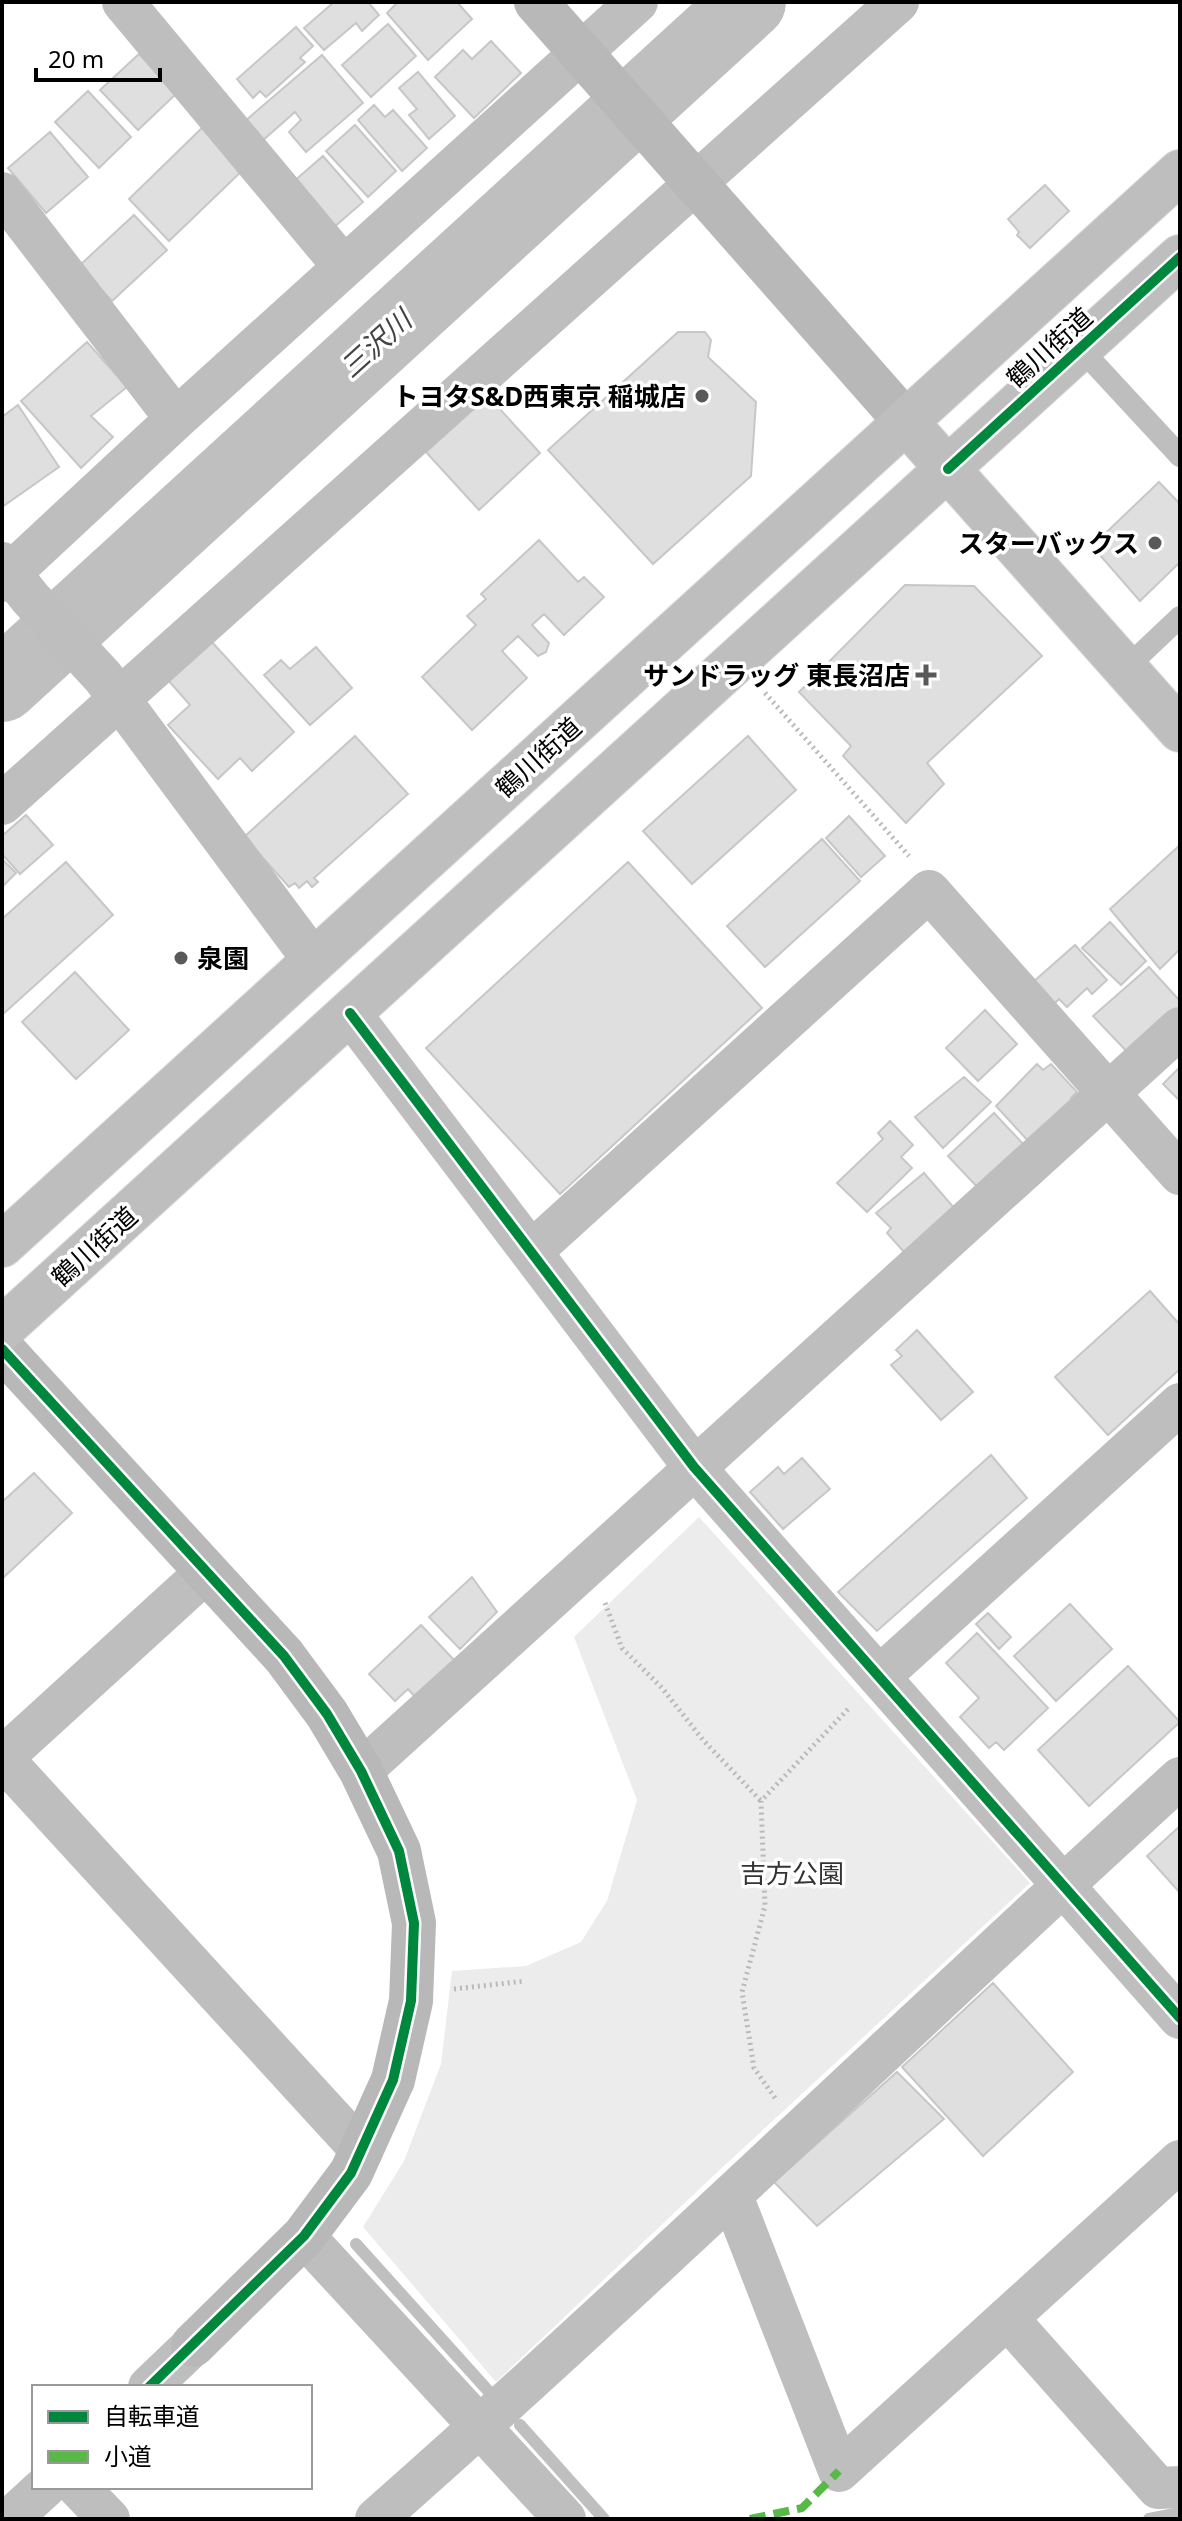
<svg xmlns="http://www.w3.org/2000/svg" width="1182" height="2521" viewBox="0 0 1182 2521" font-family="'Noto Sans','Noto Sans JP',sans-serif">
<rect width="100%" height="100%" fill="#fff"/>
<path fill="#ececec" d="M699,1517L1030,1883L711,2178L496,2382L363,2227L404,2161L441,2064L452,1971L526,1966L581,1942L607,1901L637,1800L574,1637Z"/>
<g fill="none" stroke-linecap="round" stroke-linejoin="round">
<path stroke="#bfbfbf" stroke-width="12" d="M356,2244L491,2394
M520,2425L604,2519
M1149,2519L1180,2513"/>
<path stroke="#bfbfbf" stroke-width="74" d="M2,685L749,2"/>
</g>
<path fill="#dfdfdf" stroke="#c7c7c7" stroke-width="2" d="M334,2H368L379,15L362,31L356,23L324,50L304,28Z
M398,2H457L472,19L428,60L387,13Z
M388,24L416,56L371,97L342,65Z
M296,27L313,46L300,58L305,62L266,97L260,91L253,98L237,79Z
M491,41L521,73L474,118L435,77L463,50L472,59Z
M139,54L176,94L138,130L100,90Z
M322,55L363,103L306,152L289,132L301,120L295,112L262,141L245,121Z
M418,72L455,116L429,139L409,115L417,109L399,88Z
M88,91L131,137L99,168L55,122Z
M374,105L385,117L393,110L427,148L402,171L358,120Z
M205,125L246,167L169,241L129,199Z
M355,125L396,171L368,197L326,151Z
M50,132L88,177L46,213L8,168Z
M323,156L363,202L333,228L293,182Z
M1045,185L1069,211L1030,248L1017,235L1019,232L1008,219Z
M134,215L167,250L112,301L79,266Z
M678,332H705L711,340L708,357L756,402L751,476L653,564L548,450Z
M87,342L127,387L91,416L113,437L81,468L21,401Z
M488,396L540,453L479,510L426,452Z
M18,405L59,467L2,507V417Z
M1159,482L1180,504V562L1140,601L1092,546Z
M539,540L578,582L584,577L604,597L564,635L544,614L532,625L549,643L546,652L538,656L518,636L502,651L527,678L472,730L422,677L476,625L467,616L486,599L481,594Z
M905,585L974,586L1042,656L927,763L944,784L906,823L843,756L851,746L799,692Z
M211,641L294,732L252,771L240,758L218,779L168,725L190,705L168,680Z
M316,647L352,688L310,725L264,675L281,660L290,669Z
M355,736L408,794L314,878L318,882L312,887L307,881L299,888L295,883L289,887L244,837Z
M748,736L796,790L692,884L643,831Z
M26,815L53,845L20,874L2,854V836Z
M849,816L885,856L861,877L826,838Z
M822,839L860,881L765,967L727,926Z
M1180,845V949L1160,969L1110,909Z
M2,859L16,873L2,887Z
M66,862L113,915L2,1015V919Z
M628,862L762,1008L560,1194L426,1048Z
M1110,922L1146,961L1121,985L1082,948Z
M1075,945L1107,980L1092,994L1087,988L1067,1007L1059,999L1054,1004L1033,982Z
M1149,967L1180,1001V1010L1132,1057L1093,1016Z
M75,972L129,1030L76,1079L22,1022Z
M985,1010L1017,1044L978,1081L946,1048Z
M1037,1064L1043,1070L1051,1064L1077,1092L1071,1098L1075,1101L1030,1143L996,1106Z
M1180,1067V1101L1163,1084Z
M964,1077L991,1102L943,1148L915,1117Z
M994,1113L1027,1148L981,1191L948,1156Z
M890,1121L913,1145L901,1157L912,1168L867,1212L837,1183L883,1139L878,1133Z
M924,1173L954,1208L904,1252L887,1233L891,1228L876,1213Z
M1150,1291L1180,1325V1369L1108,1435L1055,1377Z
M917,1330L973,1392L941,1420L891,1365L902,1356L896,1350Z
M991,1455L1027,1498L877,1631L838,1592Z
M802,1458L830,1489L783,1529L750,1492L778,1467L784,1474Z
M34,1473L72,1513L2,1579V1502Z
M472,1577L497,1612L460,1649L429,1617Z
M1070,1604L1112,1649L1056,1701L1014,1656Z
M988,1613L1011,1637L999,1649L976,1624Z
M421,1625L455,1661L416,1698L408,1689L395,1701L369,1674Z
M977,1633L1048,1708L1004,1750L996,1742L989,1748L960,1717L979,1698L946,1663Z
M1128,1666L1180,1722L1089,1806L1038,1750Z
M1180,1826V1893L1147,1856Z
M993,1983L1073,2072L983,2156L902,2067Z
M897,2072L944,2119L817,2226L774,2182Z"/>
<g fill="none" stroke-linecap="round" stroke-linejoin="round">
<g stroke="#dbdbdb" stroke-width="46">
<path id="primary" d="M906,422L1180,730
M2,1245L1180,172
M2,1329L1180,257"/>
</g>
<path stroke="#b9b9b9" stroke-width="5" stroke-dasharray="2 4" stroke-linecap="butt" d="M765,693L909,856
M605,1603L622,1648L662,1688L703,1740L761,1801
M454,1989L525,1981
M775,2098L754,2068L742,1992L765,1906L761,1801L850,1707"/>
<path stroke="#bebebe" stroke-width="22" d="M1080,348L1180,456
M1125,669L1180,617"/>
<path stroke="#bebebe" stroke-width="42" d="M123,2L344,267
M2,193L176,419
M2,563L31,599L103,677L314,961
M2,581L176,419L637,2
M2,804L898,2
M350,1013L694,1467L1180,2018
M532,1251L929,891L1180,1174
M205,1573L2,1758L362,2151
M879,1677L1180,1404
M361,1771L1180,1028
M732,2196L839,2471L1180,2161
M304,2236L565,2519
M1007,2318L1158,2488L1180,2487
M149,2387L193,2345
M78,2487L109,2519
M10,2519L45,2487
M376,2519C649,2278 910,2024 1180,1778"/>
<path stroke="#b8b8b8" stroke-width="44" d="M536,2L906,422
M2,1349L284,1656L327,1714L361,1771L399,1851L414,1923L411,2001L393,2080L351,2173L304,2236L193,2345"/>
<use href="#primary" stroke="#bebebe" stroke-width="44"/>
<path stroke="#58b947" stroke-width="8" stroke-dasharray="16 8" stroke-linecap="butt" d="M750,2519L802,2508L839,2471"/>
<g stroke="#fff" stroke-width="15">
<path id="cycleway" d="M948,469L1180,257
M350,1013L694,1467L1180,2018
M2,1349L284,1656L327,1714L361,1771L399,1851L414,1923L411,2001L393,2080L351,2173L304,2236L149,2387"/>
</g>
<use href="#cycleway" stroke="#00873e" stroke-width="10"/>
</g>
<g fill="#595959" stroke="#fff" stroke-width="3">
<circle cx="702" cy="396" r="8"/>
<circle cx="1155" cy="543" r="8"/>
<path d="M922 663h8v8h8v8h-8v8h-8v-8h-8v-8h8z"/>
<circle cx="181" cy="958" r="8"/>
</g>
<g text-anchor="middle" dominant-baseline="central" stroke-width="7" stroke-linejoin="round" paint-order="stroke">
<g font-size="26" fill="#000" stroke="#fff">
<text transform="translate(1049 347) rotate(-42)">鶴川街道</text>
<text transform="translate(538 757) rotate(-42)">鶴川街道</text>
<text transform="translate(94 1246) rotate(-42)">鶴川街道</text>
</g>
<g font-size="26" font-weight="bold" fill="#000" stroke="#fff" text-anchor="end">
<text x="686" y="396">トヨタS&amp;D西東京 稲城店</text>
<text x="1139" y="543">スターバックス</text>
<text x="910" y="675">サンドラッグ 東長沼店</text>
<text x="197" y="958" text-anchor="start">泉園</text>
</g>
<g font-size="26" fill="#333" stroke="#fff">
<text x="792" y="1873">吉方公園</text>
</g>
<g font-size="28" font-style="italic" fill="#444" stroke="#fff">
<text transform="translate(375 343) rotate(-42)">三沢川</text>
</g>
</g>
<rect width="1182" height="2521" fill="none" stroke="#000000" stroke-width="8"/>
<rect x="32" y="2385" width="280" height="104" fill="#ffffff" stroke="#999999" stroke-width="2"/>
<rect x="48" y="2411" width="40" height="12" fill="#00873e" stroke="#999999" stroke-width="2"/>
<text x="104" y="2425" font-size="24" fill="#000000">自転車道</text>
<rect x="48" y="2451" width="40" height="12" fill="#58b947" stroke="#999999" stroke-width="2"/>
<text x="104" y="2465" font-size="24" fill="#000000">小道</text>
<path d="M36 68v12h124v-12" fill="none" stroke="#000000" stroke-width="4"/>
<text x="48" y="68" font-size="24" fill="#000000" stroke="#ffffff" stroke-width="6" paint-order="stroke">20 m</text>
</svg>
